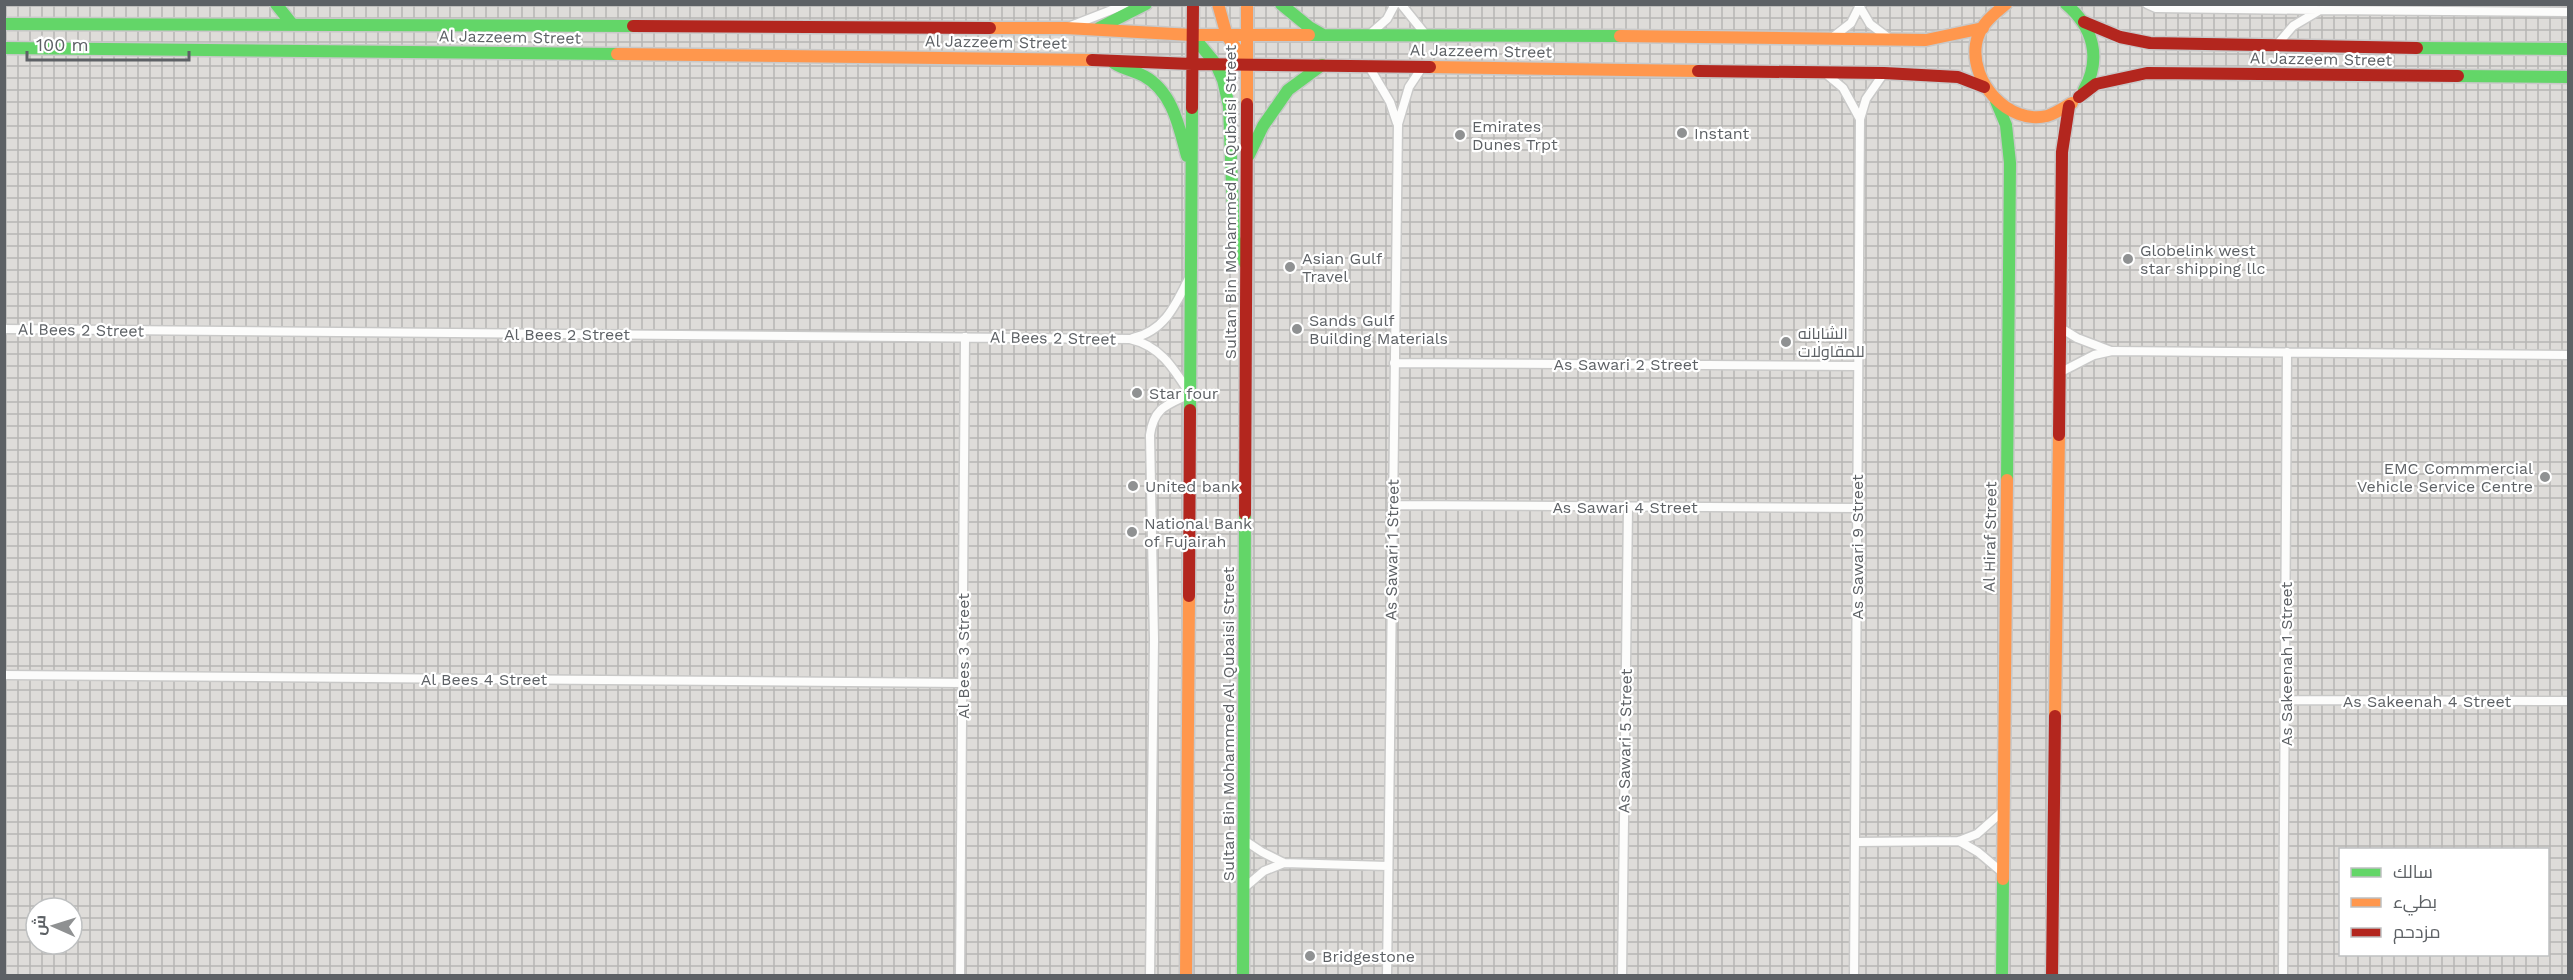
<svg xmlns="http://www.w3.org/2000/svg" width="2573" height="980" viewBox="0 0 2573 980" font-family="'Work Sans',Cairo,sans-serif">
<defs>
<pattern id="industrial-grid" width="8" height="8" patternUnits="userSpaceOnUse" patternTransform="scale(1.5)"><rect width="8" height="8" fill="#dedcd9"/><path d="M0 4h8M4 0v8" fill="none" stroke="#b7b6b4"/></pattern>
</defs>
<rect width="100%" height="100%" fill="#edebe7"/>
<path fill="url(#industrial-grid)" fill-rule="evenodd" d="M5,5H2568V975L5,976ZM2340,850H2548V954H2340ZM36,908H72V944H36Z"/>
<g fill="none" stroke-linecap="round" stroke-linejoin="round">
<g stroke="#c9c9c8" stroke-width="11">
<path id="street" d="M1401,4L1426,35
M2147,4L2156,8L2317,10
M1860,7L1870,24L1890,39
M1068,27L1127,4
M1370,34L1387,19L1395,4
M1833,37L1851,23L1860,5
M2275,47L2293,26L2320,10L2568,12
M1368,65L1390,102L1397,123
M1825,73L1843,88L1860,119
M2059,327L2077,338L2111,351
M4,329L1130,339C1161,346 1174,369 1190,394C1167,405 1154,407 1150,435L1154,639L1150,976
M1133,338C1165,331 1176,304 1189,278
M1394,363L1858,366
M2059,373L2094,355L2112,351L2568,355
M1392,505L1857,508
M4,675L963,683
M2286,700L2568,701
M1244,840L1262,852L1284,863L1388,866
M1959,841L1978,852L2003,873
M1855,842L1959,841L1977,834L2003,811
M1244,888L1264,871L1284,863
M960,976L965,337
M1387,976L1398,124L1409,87L1423,66
M1622,976L1628,507
M1854,976L1860,119L1866,99L1884,73
M2283,976L2287,352"/>
</g>
<g stroke="#c8c8c8" stroke-width="15">
<path id="fast" d="M276,4L292,24
M1281,4L1309,27L1323,35
M2066,4C2093,27 2102,58 2084,90
M4,24L633,26
M1099,28L1146,4
M1192,35L1216,64L1223,80L1229,106L1234,238L1245,263
M1309,35L1620,36
M4,48L617,54
M2417,48L2568,49
M1114,63C1124,69 1134,71 1144,76C1173,92 1179,127 1187,156
M2458,76L2568,77
M1996,101L2006,125L2010,163L2007,480
M1249,155L1263,126L1288,90L1322,65
M1190,410L1192,108
M1243,976L1245,514
M2002,976L2003,879"/>
</g>
<g stroke="#c8c8c8" stroke-width="15">
<path id="slow" d="M1218,4L1227,36L1247,63
M2006,4C1993,15 1979,25 1976,44C1970,82 2008,125 2047,116C2055,114 2065,107 2072,103
M990,28H1066L1192,35H1309
M1620,36L1926,40L1983,28
M617,54L1092,60
M1430,67L1698,71
M1247,104V4
M2055,716L2059,435
M2003,879L2007,480
M1186,976L1189,596"/>
</g>
<g stroke="#c8c8c8" stroke-width="15">
<path id="jam" d="M2084,22L2120,37L2150,43L2417,48
M633,26L990,28
M1092,60L1192,64L1430,67
M1698,71L1884,73L1958,77L1984,87
M2079,97L2096,84L2147,73L2458,76
M1192,108L1193,4
M2059,435L2062,152L2069,106
M1245,514L1247,104
M1189,596L1190,410
M2052,976L2055,716"/>
</g>
<use href="#street" stroke="#fcfcfb" stroke-width="8"/>
<use href="#fast" stroke="#63d668" stroke-width="12"/>
<use href="#slow" stroke="#ff974d" stroke-width="12"/>
<use href="#jam" stroke="#b3261e" stroke-width="12"/>
</g>
<g fill="#8f9192" stroke="#fff" stroke-width="2">
<circle cx="1682" cy="133" r="6"/>
<circle cx="1460" cy="135" r="6"/>
<circle cx="2128" cy="259" r="6"/>
<circle cx="1290" cy="267" r="6"/>
<circle cx="1297" cy="329" r="6"/>
<circle cx="1786" cy="342" r="6"/>
<circle cx="1137" cy="393" r="6"/>
<circle cx="2545" cy="477" r="6"/>
<circle cx="1133" cy="486" r="6"/>
<circle cx="1132" cy="532" r="6"/>
<circle cx="1310" cy="956" r="6"/>
</g>
<g text-anchor="middle" dominant-baseline="central" stroke-width="4.5" stroke-linejoin="round" paint-order="stroke">
<g font-size="16" fill="#5d6165" stroke="#fff">
<text transform="translate(510 37) rotate(1)">Al Jazzeem Street</text>
<text transform="translate(996 42) rotate(1)">Al Jazzeem Street</text>
<text transform="translate(1481 51) rotate(1)">Al Jazzeem Street</text>
<text transform="translate(2321 59) rotate(1)">Al Jazzeem Street</text>
<text transform="translate(1230 202) rotate(-90)">Sultan Bin Mohammed Al Qubaisi Street</text>
<text transform="translate(81 330) rotate(1)">Al Bees 2 Street</text>
<text x="567" y="334">Al Bees 2 Street</text>
<text transform="translate(1053 338) rotate(1)">Al Bees 2 Street</text>
<text x="1626" y="364">As Sawari 2 Street</text>
<text x="1625" y="507">As Sawari 4 Street</text>
<text transform="translate(1990 537) rotate(-89)">Al Hiraf Street</text>
<text transform="translate(1857 547) rotate(-90)">As Sawari 9 Street</text>
<text transform="translate(1392 550) rotate(-89)">As Sawari 1 Street</text>
<text transform="translate(963 656) rotate(-90)">Al Bees 3 Street</text>
<text transform="translate(2286 664) rotate(-90)">As Sakeenah 1 Street</text>
<text x="484" y="679">Al Bees 4 Street</text>
<text x="2427" y="701">As Sakeenah 4 Street</text>
<text transform="translate(1228 724) rotate(-90)">Sultan Bin Mohammed Al Qubaisi Street</text>
<text transform="translate(1625 741) rotate(-89)">As Sawari 5 Street</text>
</g>
<g font-size="16" fill="#5d6165" stroke="#fff" text-anchor="start">
<text x="1472" y="126">Emirates<tspan x="1472" dy="18">Dunes Trpt</tspan></text>
<text x="1694" y="133">Instant</text>
<text x="2140" y="250">Globelink west<tspan x="2140" dy="18">star shipping llc</tspan></text>
<text x="1302" y="258">Asian Gulf<tspan x="1302" dy="18">Travel</tspan></text>
<text x="1309" y="320">Sands Gulf<tspan x="1309" dy="18">Building Materials</tspan></text>
<text x="1798" y="333">الشابانه<tspan x="1798" dy="18">للمقاولات</tspan></text>
<text x="1149" y="393">Star four</text>
<text x="2533" y="468" text-anchor="end">EMC Commmercial<tspan x="2533" dy="18">Vehicle Service Centre</tspan></text>
<text x="1145" y="486">United bank</text>
<text x="1144" y="523">National Bank<tspan x="1144" dy="18">of Fujairah</tspan></text>
<text x="1322" y="956">Bridgestone</text>
</g>
</g>
<rect width="2573" height="980" fill="none" stroke="#5d6165" stroke-width="12"/>
<rect x="2339" y="848" width="210" height="108" fill="#ffffff" stroke="#bec0c1" stroke-width="1.5"/>
<rect x="2351" y="868" width="30" height="9" fill="#63d668" stroke="#bec0c1" stroke-width="1.5"/>
<text x="2393" y="878" font-size="18" fill="#5d6165">سالك</text>
<rect x="2351" y="898" width="30" height="9" fill="#ff974d" stroke="#bec0c1" stroke-width="1.5"/>
<text x="2393" y="908" font-size="18" fill="#5d6165">بطيء</text>
<rect x="2351" y="928" width="30" height="9" fill="#b3261e" stroke="#bec0c1" stroke-width="1.5"/>
<text x="2393" y="938" font-size="18" fill="#5d6165">مزدحم</text>
<g transform="translate(54 926) rotate(273)"><circle r="28" fill="#ffffff" stroke="#bec0c1" stroke-width="1.5"/>
<path d="M0-4.5L10 22L0 15L-10 22Z" fill="#8f9192"/>
<text y="-9" font-size="16" font-weight="bold" text-anchor="middle" fill="#5d6165">ش</text>
</g>
<path d="M27 51v9h162v-9" fill="none" stroke="#5d6165" stroke-width="3"/>
<text x="36" y="51" font-size="18" fill="#5d6165" stroke="#ffffff" stroke-width="4.5" paint-order="stroke">100 m</text>
</svg>
